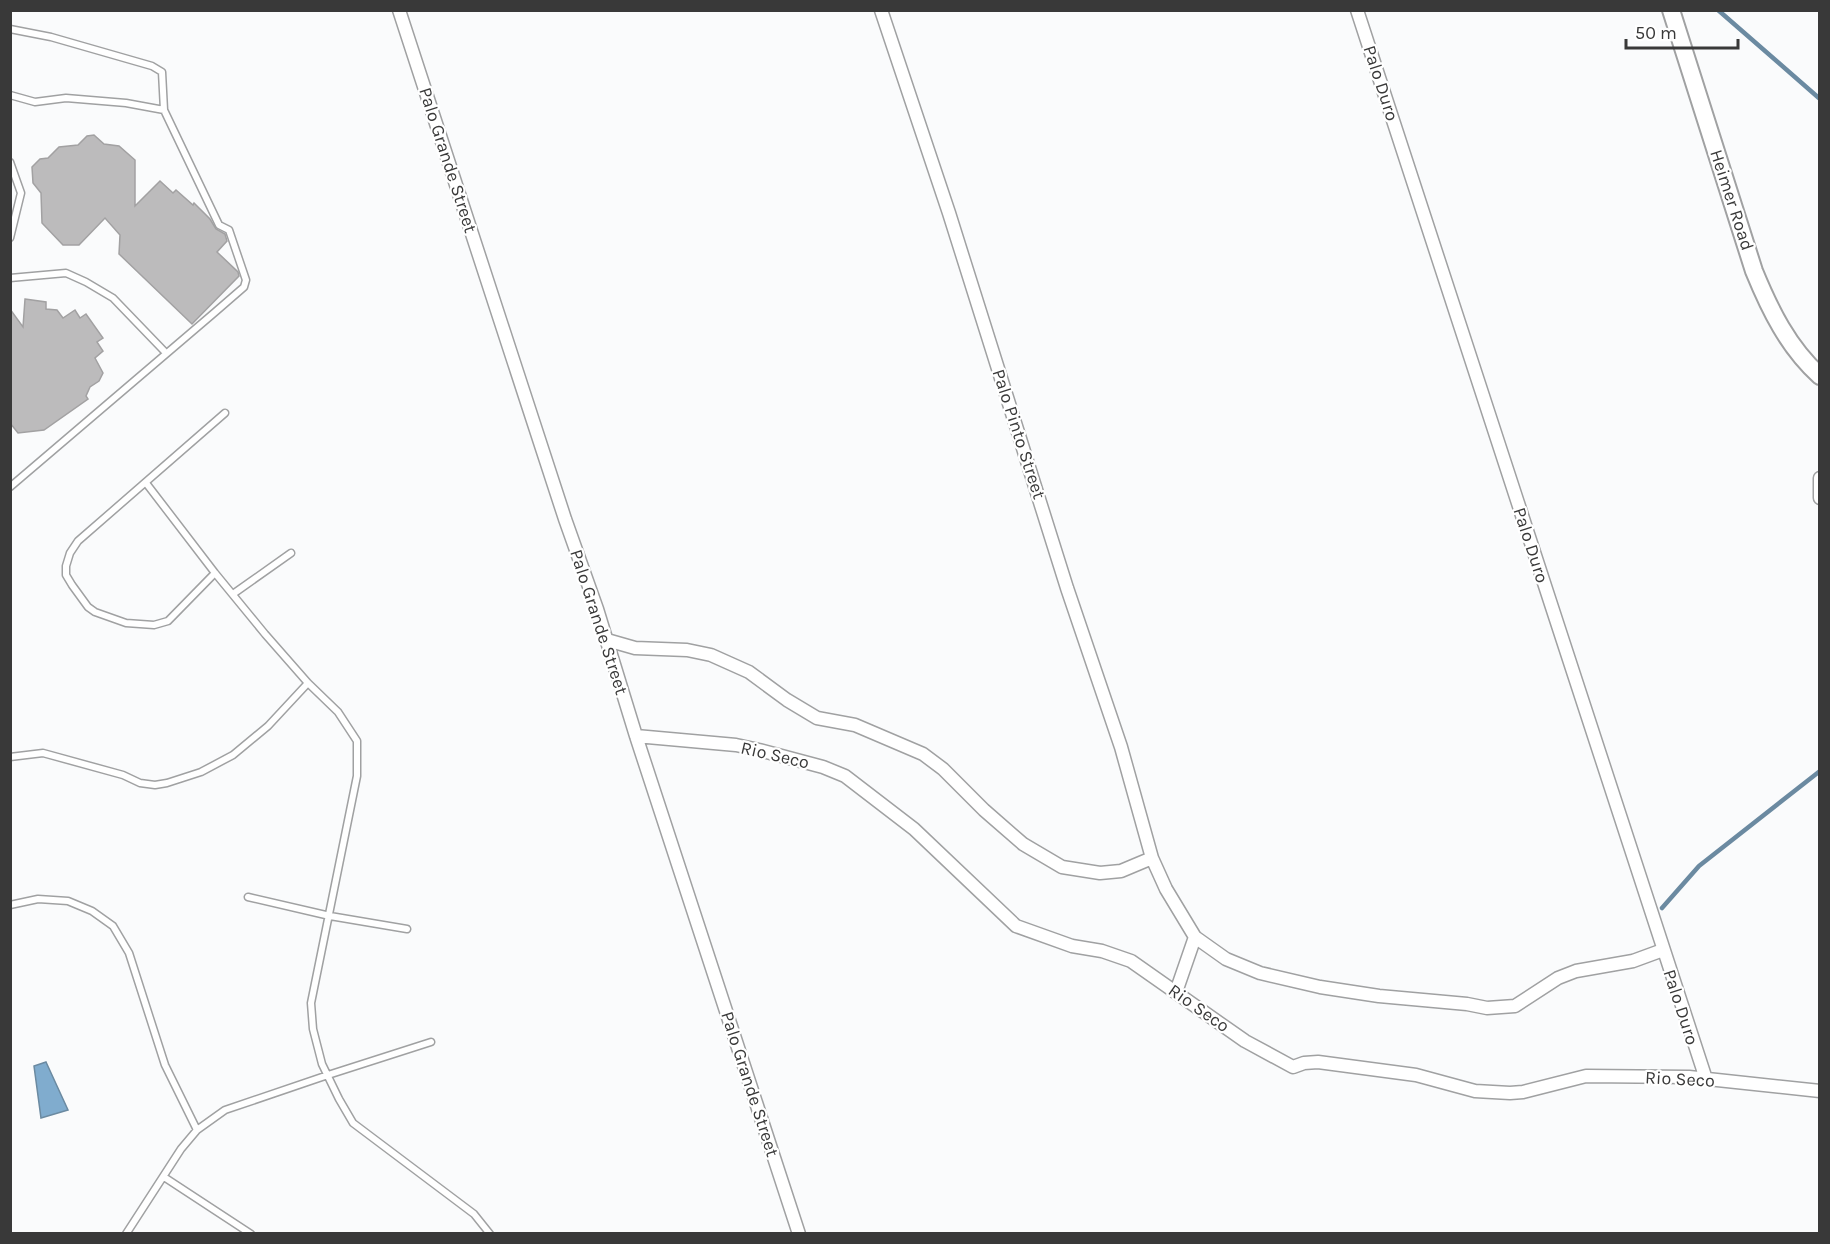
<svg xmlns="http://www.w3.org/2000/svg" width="1830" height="1244" viewBox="0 0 1830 1244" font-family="Karla,sans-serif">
<rect width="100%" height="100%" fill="#fafbfc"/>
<path fill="#80acce" stroke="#6b8aa1" stroke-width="1.5" d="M46,1062L68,1110L41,1118L34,1066Z"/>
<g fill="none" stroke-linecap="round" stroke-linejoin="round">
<path stroke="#6b8aa1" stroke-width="4.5" d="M1718,10L1820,99
M1662,908L1699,866L1820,771"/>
</g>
<path fill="#bcbbbc" stroke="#a2a1a2" stroke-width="1.5" d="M94,135L104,144L119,146L135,160V206L160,181L173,193L176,190L193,205L194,203L210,219L216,229L225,234L227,241L217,252L238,272L239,276L192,324L119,254L120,235L105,218L79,245H63L42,223L41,193L33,183L32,167L40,159L48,158L59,147L78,145L87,136Z
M25,299L46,302V309L57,310L63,318L75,310L80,318L86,314L103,338L97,342L103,351L95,358L103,373L99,381L90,387L86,396L88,399L44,430L18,433L10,423V309L23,327Z"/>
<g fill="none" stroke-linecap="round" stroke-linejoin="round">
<g stroke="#a0a1a2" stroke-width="9">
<path id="lane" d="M10,29L51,37L152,66L162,72L164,110
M10,95L35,102L66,98L126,103L164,110L219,225L229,230L246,280L244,287L214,313L10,487
M10,162L21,193L10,238
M10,278L66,273L86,282L113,298L166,353
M146,483L215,573L265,634L308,683L338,712L357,741V776L311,1003L313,1029L322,1064L339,1099L353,1123L474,1214L490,1234
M215,573L168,621L154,625L126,623L95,612L88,607L72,585L66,575V566L70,553L78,541L225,413
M233,594L291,553
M10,757L43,753L123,775L140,783L155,785L167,783L201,772L233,755L268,726L308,683
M248,897L330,916L407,929
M10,905L38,899L68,901L92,911L113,926L129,953L165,1065L197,1130
M164,1177L251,1234
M126,1234L181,1149L197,1130L225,1110L328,1075L431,1042"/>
</g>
<g stroke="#a0a1a2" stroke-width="15">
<path id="street" d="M399,10L565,519L597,609L636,736L799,1234
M881,10L949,213L1067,588L1121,747L1152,858L1166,889L1195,937L1226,959L1260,973L1320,987L1379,996L1467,1004L1487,1008L1515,1006L1558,978L1576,971L1633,961L1663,950
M1357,10L1706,1079
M1820,478V498
M607,640L635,648L687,650L711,655L749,672L787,700L817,718L855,725L923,754L943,769L984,810L1023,844L1062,867L1100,873L1121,871L1152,858
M636,736L736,745L759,750L823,767L845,776L914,829L1016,926L1072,946L1102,951L1131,961L1245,1041L1293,1067L1304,1063L1318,1062L1416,1075L1475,1091L1510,1093L1523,1092L1586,1076L1689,1077L1820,1091
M1176,992L1195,937"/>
</g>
<g stroke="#a0a1a2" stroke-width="20">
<path id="secondary" d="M1671,10L1754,271C1770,310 1788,347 1820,376"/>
</g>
<use href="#lane" stroke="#fff" stroke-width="6"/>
<use href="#street" stroke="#fff" stroke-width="12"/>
<use href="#secondary" stroke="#fff" stroke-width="16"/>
</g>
<g text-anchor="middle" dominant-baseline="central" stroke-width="4.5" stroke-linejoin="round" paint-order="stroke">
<g font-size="18" fill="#393939" stroke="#fff">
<text transform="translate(1381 83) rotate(72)">Palo Duro</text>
<text transform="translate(448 160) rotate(72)">Palo Grande Street</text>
<text transform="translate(1732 200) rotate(72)">Heimer Road</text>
<text transform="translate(1019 434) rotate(72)">Palo Pinto Street</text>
<text transform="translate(1531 545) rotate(72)">Palo Duro</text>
<text transform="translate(599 622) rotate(72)">Palo Grande Street</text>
<text transform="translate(775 755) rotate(13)">Rio Seco</text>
<text transform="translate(1681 1007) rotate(72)">Palo Duro</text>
<text transform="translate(1199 1008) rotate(35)">Rio Seco</text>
<text transform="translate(1680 1079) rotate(3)">Rio Seco</text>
<text transform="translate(750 1084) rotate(72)">Palo Grande Street</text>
</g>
</g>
<rect width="1830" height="1244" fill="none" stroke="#393939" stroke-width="24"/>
<path d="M1626 39v9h112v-9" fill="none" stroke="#393939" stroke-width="3"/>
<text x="1635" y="39" font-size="18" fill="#393939" stroke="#ffffff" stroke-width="4.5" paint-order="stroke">50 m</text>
</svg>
